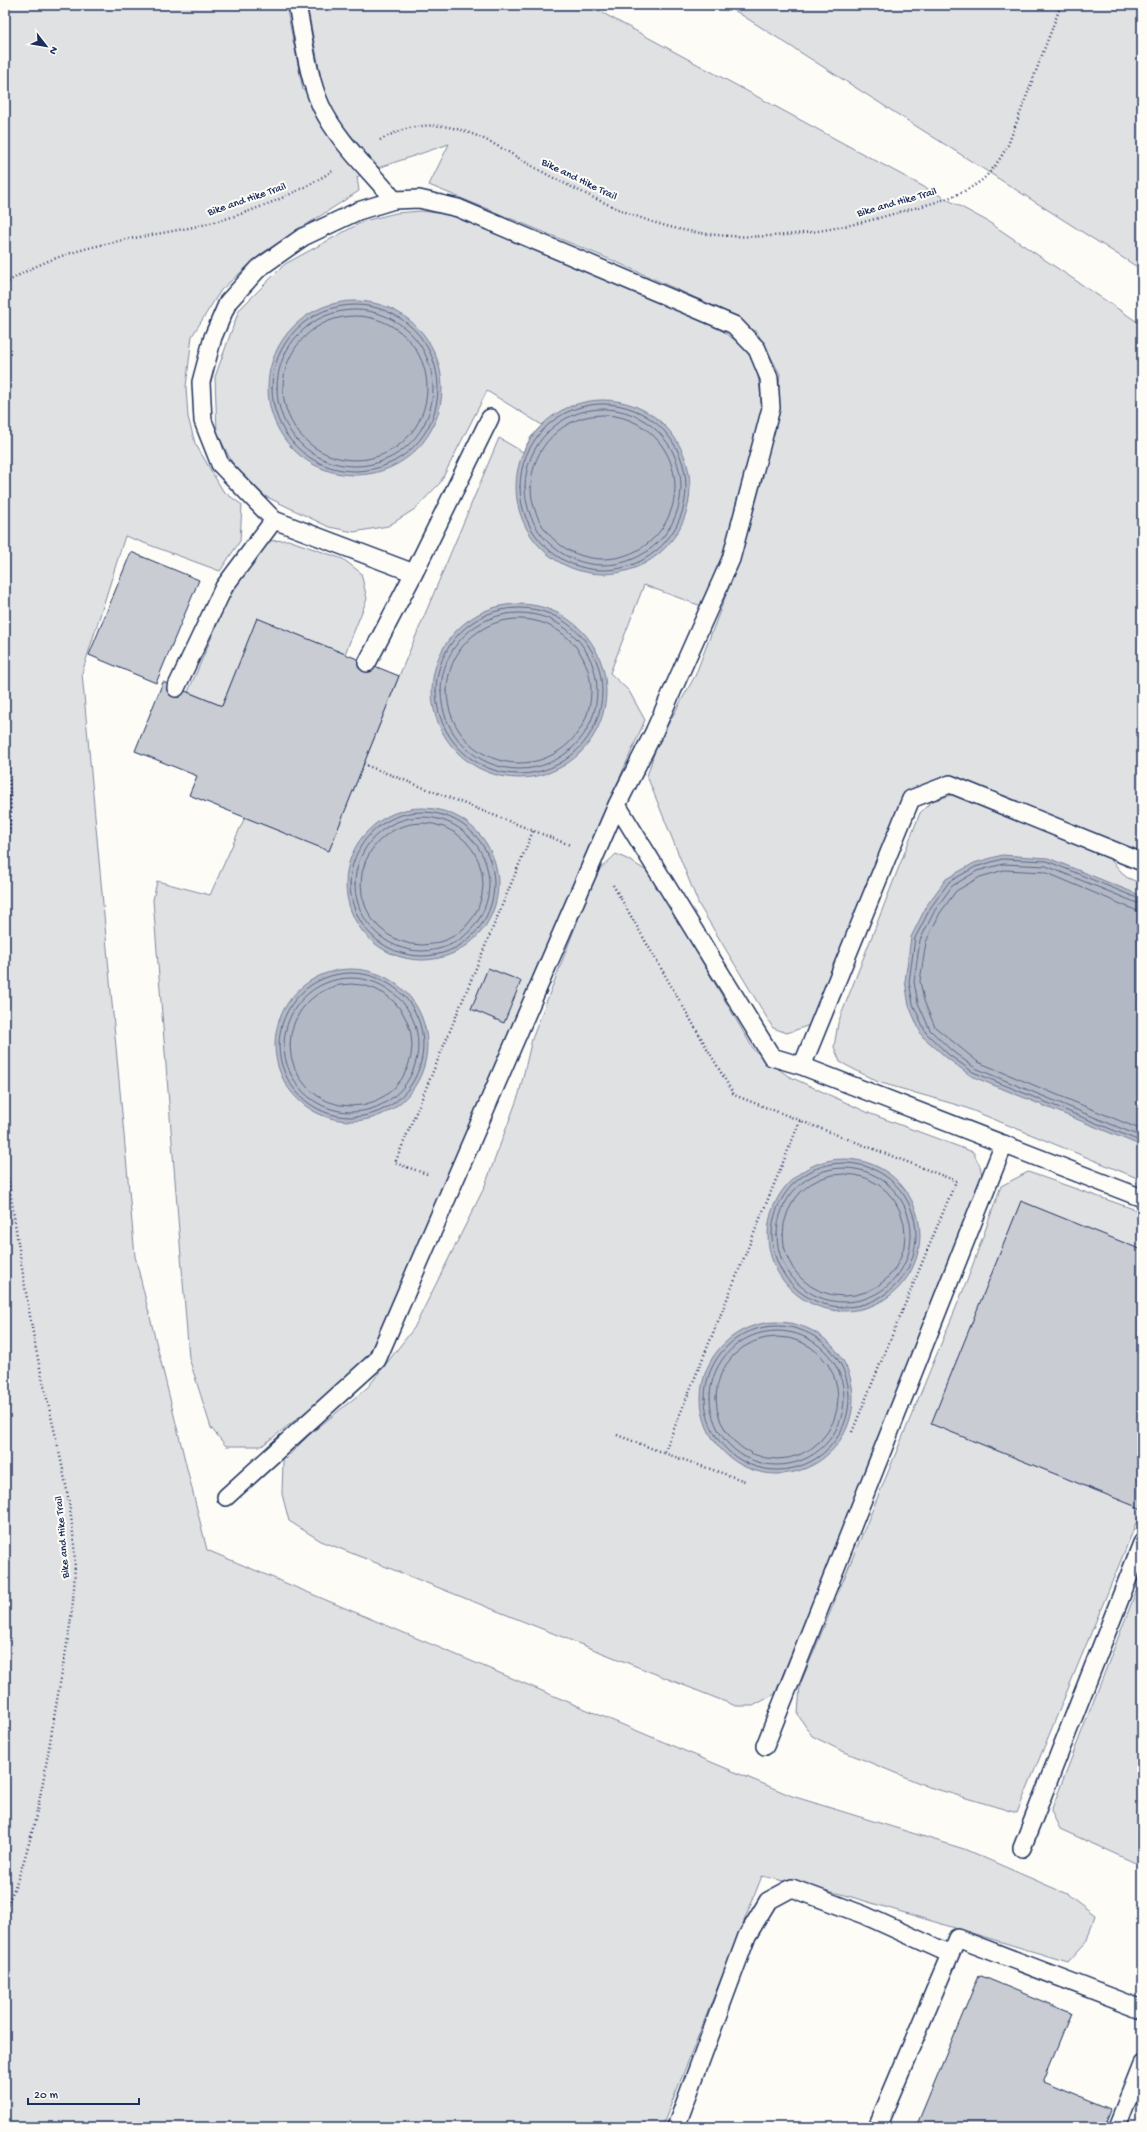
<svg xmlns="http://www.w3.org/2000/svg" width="1147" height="2132" viewBox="0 0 1147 2132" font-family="'Gochi Hand',sans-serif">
<rect width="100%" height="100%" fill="#fdfcf7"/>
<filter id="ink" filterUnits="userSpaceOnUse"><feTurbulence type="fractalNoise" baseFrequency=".025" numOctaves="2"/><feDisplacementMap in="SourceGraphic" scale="8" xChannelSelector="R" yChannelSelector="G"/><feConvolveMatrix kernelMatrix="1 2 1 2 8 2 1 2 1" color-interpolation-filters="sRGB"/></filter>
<g filter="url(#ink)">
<path fill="#e0e1e3" stroke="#7e88a0" d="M5,5H286L303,90L321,78L307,5H588L987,221L1142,325V852L955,779L930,782L917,790L810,1025L787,1033L773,1028L699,905L647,776L657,744L695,676L739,561L777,408L780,374L757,332L718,308L614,261L429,185L449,144L369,171L357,177L359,191L261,254L221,290L192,336L186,387L188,417L195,443L223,491L242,505L240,541L220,571L125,536L82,673L135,1256L207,1550L792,1796L964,1849L1067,1894L1095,1915L1087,1941L1068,1962L845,1895L762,1876L662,2127H5Z
M726,5H1142V270Z
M421,211L455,215L706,321C724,332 746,344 755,365C759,375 762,401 761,413C759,429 752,446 748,463C736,511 722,561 704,607L644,585L610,673L629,691L645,720L542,956L435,1219L383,1339L339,1386L262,1446H226L211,1428L189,1358L153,900L157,881L210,895L245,817L329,850L399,676L499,438L523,452L531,437L542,425L487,391L440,483L415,509L388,526L354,532L329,527L265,496L233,464L217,433L215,377L239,310L285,264L364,221L396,213Z
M288,540L343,559L361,573L367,599L345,654L257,619L222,706L188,692L225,606L245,569L267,541Z
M955,794L1103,851L1126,877L1142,884V1180L964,1107L878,1082L840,1062L834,1047L838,1023L920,813L932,801Z
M616,854L629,860L650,873L754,1050L788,1076L871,1114L973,1152L980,1166L983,1180L775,1694L753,1706H736L321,1541L289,1521L282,1494L283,1461L309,1435L368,1387L414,1328L484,1188L519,1094L532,1039L596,873Z
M1028,1172L1142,1212V1509L1017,1813L929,1787L840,1750L812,1736L798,1715L800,1685L967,1281L1001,1186Z
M1142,1576V1866L1060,1829L1051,1811Z"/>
<path fill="#b3b8c5" stroke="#76819c" d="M268 388a87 87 0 1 1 174 0a87 87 0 1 1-174 0Z
M516 487a87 87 0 1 1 174 0a87 87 0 1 1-174 0Z
M432 691a87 87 0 1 1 174 0a87 87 0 1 1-174 0Z
M346 884a76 76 0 1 1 152 0a76 76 0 1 1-152 0Z
M1002,855L1048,858L1142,896V1146L971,1076L947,1058L922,1036L909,1006L905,981L911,937L927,905L946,879L974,863Z
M275 1045a76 76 0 1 1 152 0a76 76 0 1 1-152 0Z
M768 1235a76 76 0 1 1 152 0a76 76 0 1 1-152 0Z
M701 1398a76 76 0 1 1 152 0a76 76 0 1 1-152 0Z"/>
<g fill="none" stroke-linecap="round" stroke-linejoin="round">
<path stroke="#586687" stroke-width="1" d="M272 388a83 83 0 1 1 166 0a83 83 0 1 1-166 0Z
M277 388a78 78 0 1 1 156 0a78 78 0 1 1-156 0Z
M283 388a72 72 0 1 1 144 0a72 72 0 1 1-144 0Z
M520 487a83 83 0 1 1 166 0a83 83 0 1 1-166 0Z
M525 487a78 78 0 1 1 156 0a78 78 0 1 1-156 0Z
M531 487a72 72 0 1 1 144 0a72 72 0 1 1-144 0Z
M436 691a83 83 0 1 1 166 0a83 83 0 1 1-166 0Z
M441 691a78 78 0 1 1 156 0a78 78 0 1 1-156 0Z
M447 691a72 72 0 1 1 144 0a72 72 0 1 1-144 0Z
M350 884a72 72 0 1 1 144 0a72 72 0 1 1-144 0Z
M355 884a67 67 0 1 1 134 0a67 67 0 1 1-134 0Z
M361 884a61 61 0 1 1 122 0a61 61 0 1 1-122 0Z
M1142,900L1047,861L1002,859L975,867L949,882L931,907L915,938L909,982L913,1004L926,1033L949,1055L973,1072L1142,1142
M1142,905L1046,866L1003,864L977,871L952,886L935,910L920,940L914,982L918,1003L930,1030L952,1051L975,1068L1142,1137
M1142,911L1135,910L1045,872L1004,870L980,877L956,891L940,913L926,942L920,981L924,1001L935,1027L978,1062L1142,1130
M279 1045a72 72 0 1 1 144 0a72 72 0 1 1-144 0Z
M284 1045a67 67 0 1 1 134 0a67 67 0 1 1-134 0Z
M290 1045a61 61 0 1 1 122 0a61 61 0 1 1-122 0Z
M772 1235a72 72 0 1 1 144 0a72 72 0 1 1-144 0Z
M777 1235a67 67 0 1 1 134 0a67 67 0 1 1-134 0Z
M783 1235a61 61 0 1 1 122 0a61 61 0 1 1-122 0Z
M705 1398a72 72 0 1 1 144 0a72 72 0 1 1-144 0Z
M710 1398a67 67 0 1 1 134 0a67 67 0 1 1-134 0Z
M716 1398a61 61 0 1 1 122 0a61 61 0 1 1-122 0Z"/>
</g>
<path fill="#c9ccd3" stroke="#1b2f5e" d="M131,552L199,580L156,683L89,655Z
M257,618L399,676L329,851L189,795L197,776L135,751L163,682L222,706Z
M488,968L521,981L504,1023L471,1009Z
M1021,1201L1142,1250V1509L931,1424Z
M979,1975L1071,2013L1043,2081L1111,2109L1104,2127H916Z"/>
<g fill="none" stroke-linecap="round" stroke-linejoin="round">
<g stroke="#1b2f5e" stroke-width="20">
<path id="service" d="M297,5C304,38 307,75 321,106C338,142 369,169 394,200
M490,418L414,573L274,520L220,464L203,421L201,382L213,337L228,302L259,268L303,237L358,211L394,200L419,199L458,208L734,325L757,349L769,378L771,408L765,431L731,559L654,732L617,805L772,1057L802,1066L1142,1198
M367,663L414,573
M176,688L224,587L274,520
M802,1066L911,799L950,784L1142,862
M226,1497L377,1360L617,805
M765,1746L1004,1144
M1022,1848L1142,1543
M676,2127L747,1936L768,1901L792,1888L864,1915L950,1954
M877,2127L957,1938L1142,2009
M1117,2127L1142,2064"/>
</g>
<path stroke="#1b2f5e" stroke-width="2.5" stroke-dasharray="1 3" stroke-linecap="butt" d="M380,140C448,102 494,147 552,177C585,194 621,212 656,223C733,247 820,236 896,213C924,205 958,199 982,180C993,171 1001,157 1008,145L1061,5
M5,284C61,245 133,240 198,226C240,217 296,195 332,171
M5,700L11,811L5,882
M363,764L570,845
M613,885L734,1095L959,1182
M5,1158C15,1222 24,1286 36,1349C49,1414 69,1479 74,1545C78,1599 65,1653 56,1706C44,1776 35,1845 5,1910
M427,1174L395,1163L533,831
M852,1432L956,1181
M617,1435L664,1453L800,1121
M664,1453L745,1481"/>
<use href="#service" stroke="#fdfcf7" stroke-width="17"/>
</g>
</g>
<g text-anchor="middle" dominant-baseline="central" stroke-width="4" stroke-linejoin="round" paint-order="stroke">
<g font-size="11" fill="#1b2f5e" stroke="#fdfcf7">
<text transform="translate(579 180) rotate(26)">Bike and Hike Trail</text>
<text transform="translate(247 200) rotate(-19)">Bike and Hike Trail</text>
<text transform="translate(897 203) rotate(-16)">Bike and Hike Trail</text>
<text transform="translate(63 1537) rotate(-95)">Bike and Hike Trail</text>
</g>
</g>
<rect width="1147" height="2132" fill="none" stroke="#fdfcf7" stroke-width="20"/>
<rect x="10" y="10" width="1127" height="2112" fill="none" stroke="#1b2f5e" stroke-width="1.5" filter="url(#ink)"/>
<g transform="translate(46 46) rotate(121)" stroke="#fdfcf7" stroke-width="3" paint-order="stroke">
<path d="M0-3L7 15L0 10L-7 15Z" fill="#1b2f5e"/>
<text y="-6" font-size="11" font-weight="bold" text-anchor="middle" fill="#1b2f5e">N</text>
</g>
<path d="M28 2098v6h111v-6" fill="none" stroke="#1b2f5e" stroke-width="2"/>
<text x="34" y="2098" font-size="12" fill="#1b2f5e" stroke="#fdfcf7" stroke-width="3" paint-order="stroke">20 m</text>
</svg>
